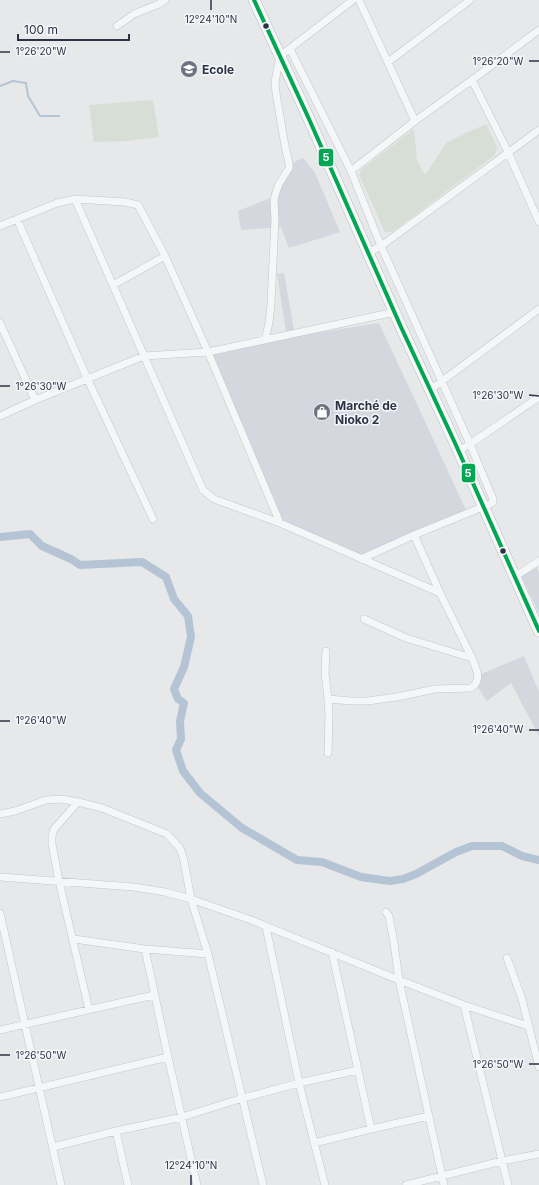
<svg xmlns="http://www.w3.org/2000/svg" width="539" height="1185" viewBox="0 0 539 1185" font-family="Inter,sans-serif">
<rect width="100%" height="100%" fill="#e6e8ea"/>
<path fill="#d4d7dd" d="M303,158L315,173L340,232L289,248L281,227L241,230L238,211L278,195L280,183L294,162Z
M284,273L294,330L286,331L277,274Z
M379,323L468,514L362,561L286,530L205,351Z
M535,564L539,573V613L520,573Z
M524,656L539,692V736L511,683L487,701L477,686L481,682V674Z"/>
<path fill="#d6ded6" d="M153,100L159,137L127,141L94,142L89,105Z
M486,124L497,147L495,155L392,232H385L359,175L362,169L414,129L417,160L425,175L447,142Z"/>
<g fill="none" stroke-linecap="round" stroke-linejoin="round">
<path stroke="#b4c4d5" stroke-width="2" d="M0,86L13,81L26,83L28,96L40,116H59"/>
<path stroke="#b4c4d5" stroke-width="8" d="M0,537L30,534L42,546L71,559L80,565L142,562L166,577L174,599L188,616L191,637L184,667L174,689L178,699L184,703L180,721L181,739L176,750L183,771L200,793L242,828L297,860L322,862L361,877L390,881L403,879L416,874L456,852L472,846H502L522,856L539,860"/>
<g stroke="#c4c6c8" stroke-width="8">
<path id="minor" d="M359,0L415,121
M117,26L134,14L159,4L165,0
M290,49L351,171L381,246L470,444L493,499V502L490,504L414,535L361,559
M388,62L470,0
M472,80L508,152L539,222
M351,171L415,121L472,80L539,30
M75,199L203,490L214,499L280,523L440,593
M17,219L87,378L153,519
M0,226L57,203L75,199L125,202L138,205L165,256L208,352L280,523
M368,253L381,246L539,130
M113,285L165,256
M0,323L35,400
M265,340L269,323L271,304L275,220L274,200L276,192L279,184L289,168V163L285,146L276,93L275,82L280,56L353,0
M430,390L539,309
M0,416L35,400L144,356L208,352L395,312
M458,451L470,444L539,397
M414,535L440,593L472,658
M514,577L539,561
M326,651L325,673L328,699L351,701H367L397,697L435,689L471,688C483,680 476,669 472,658L406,638L364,619
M328,699L329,715L328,753
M78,802L54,829L52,836V844L59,881L89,1010
M0,814L15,811L46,800L61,799L78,802L102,808L167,834L180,848L184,861L191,899L208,954L263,1185
M0,877L134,887L165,892L191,899L251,920L399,980L464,1005L528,1026
M386,912L389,916L394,943L399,980L444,1185
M0,913L61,1185
M266,927L299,1083L325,1185
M74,939L145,949L208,954
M145,949L168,1057L197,1185
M332,952L371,1129
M507,958L522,999L539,1067
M464,1005L508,1185
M0,1030L154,995
M0,1097L168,1057
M116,1131L128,1185
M314,1143L371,1129L429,1116
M53,1147L116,1131L182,1117L243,1098L299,1083L358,1070
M406,1185L502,1161L539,1154"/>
</g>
<g stroke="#b8bbbf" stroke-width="12">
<path id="trunk" d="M254,0L309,119L401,327L455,443L539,631"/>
</g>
<use href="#minor" stroke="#f5f6f7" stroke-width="7"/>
<use href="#trunk" stroke="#f8f8f8" stroke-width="11"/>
<g stroke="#f4f6f9" stroke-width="7">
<path id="bus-1" d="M254,0L309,119L401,327L455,443L539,631"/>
</g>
<use href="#bus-1" stroke="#00a651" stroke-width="4"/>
</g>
<path fill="none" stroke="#2b3445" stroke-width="1.5" d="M211,10V0M0,52H10M529,61H539M0,386H10M529,395L539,396M0,721H10M529,730H539M0,1055H10M529,1064H539M191,1185V1175"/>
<defs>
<g id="school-disc" transform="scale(0.9)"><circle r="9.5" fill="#6c737f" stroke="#f4f6f9"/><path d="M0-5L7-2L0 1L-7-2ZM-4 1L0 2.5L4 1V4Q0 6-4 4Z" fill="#fff"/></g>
<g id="shop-disc" transform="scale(0.9)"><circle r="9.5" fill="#6c737f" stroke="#f4f6f9"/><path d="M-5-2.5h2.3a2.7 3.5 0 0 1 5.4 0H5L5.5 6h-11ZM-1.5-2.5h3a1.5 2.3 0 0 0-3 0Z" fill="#fff"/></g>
</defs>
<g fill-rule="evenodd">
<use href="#school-disc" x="189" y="69"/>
<use href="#shop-disc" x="322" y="412"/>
</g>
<g fill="#2b3445" stroke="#f4f6f9" stroke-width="1.5">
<circle cx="266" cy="26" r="3.5"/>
<circle cx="503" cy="551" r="3.5"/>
</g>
<g text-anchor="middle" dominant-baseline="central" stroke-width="3" stroke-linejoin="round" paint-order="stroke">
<g font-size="12" font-weight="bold" fill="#2b3445" stroke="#f4f6f9" text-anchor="start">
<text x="202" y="69">Ecole</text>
<text x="335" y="405">Marché de<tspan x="335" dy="14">Nioko 2</tspan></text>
</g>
</g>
<g font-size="10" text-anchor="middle" fill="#2b3445" stroke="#f4f6f9" stroke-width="3" stroke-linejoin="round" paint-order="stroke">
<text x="211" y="23">12°24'10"N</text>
<text x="41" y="55">1°26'20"W</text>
<text x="498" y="65">1°26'20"W</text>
<text x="41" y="390">1°26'30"W</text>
<text x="498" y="399">1°26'30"W</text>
<text x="41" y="724">1°26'40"W</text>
<text x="498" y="733">1°26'40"W</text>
<text x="41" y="1059">1°26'50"W</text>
<text x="498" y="1068">1°26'50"W</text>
<text x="191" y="1169">12°24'10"N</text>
</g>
<g stroke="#f4f6f9" stroke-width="1.5">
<rect x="318" y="148" width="16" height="19" rx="4" fill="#00a651"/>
<rect x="461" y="463" width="15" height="20" rx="4" fill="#00a651"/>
</g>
<g font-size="11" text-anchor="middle" font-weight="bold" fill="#fff">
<text x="326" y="161">5</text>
<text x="468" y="477">5</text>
</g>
<path d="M18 34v6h111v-6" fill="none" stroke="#2b3445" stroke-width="2"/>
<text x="24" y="34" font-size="12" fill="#2b3445" stroke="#f4f6f9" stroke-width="3" paint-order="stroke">100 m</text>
</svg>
